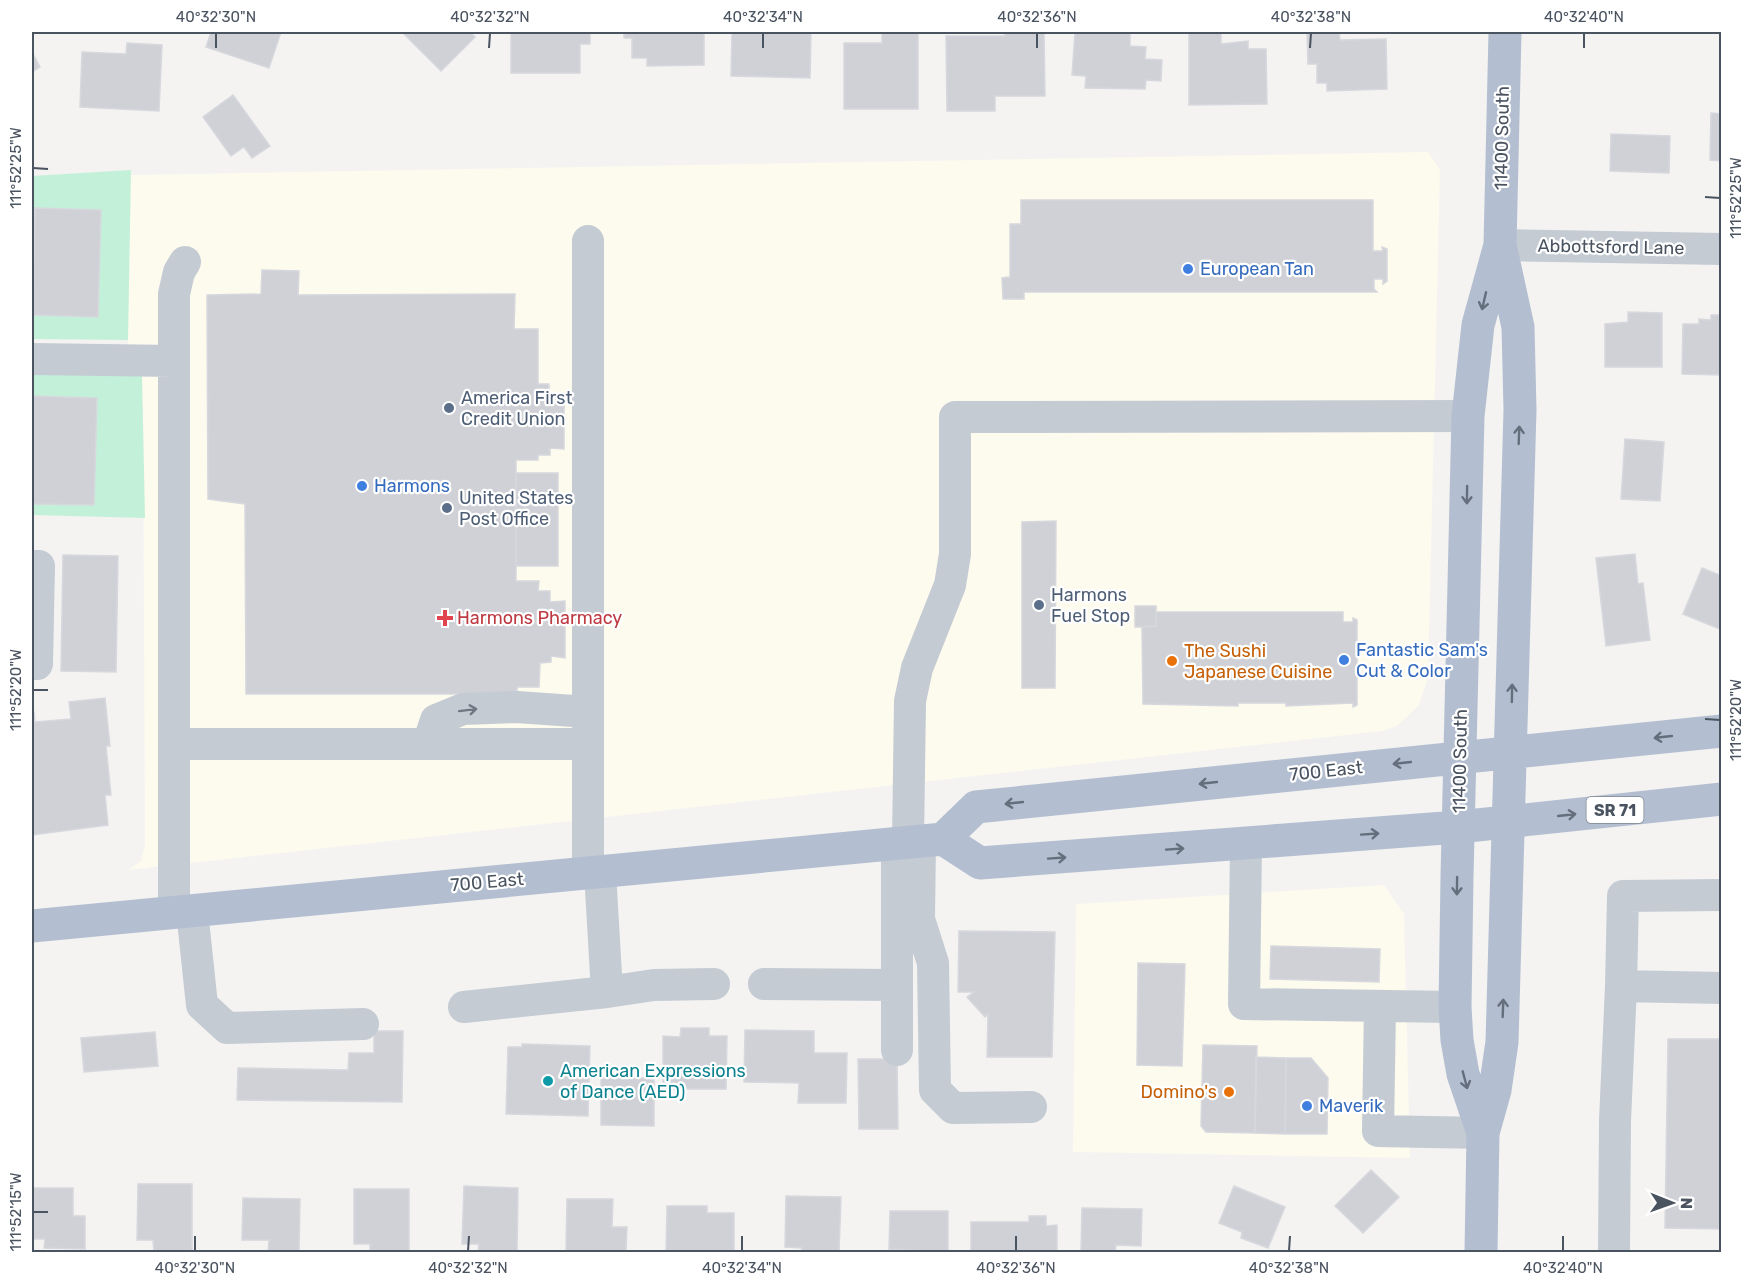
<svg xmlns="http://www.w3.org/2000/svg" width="1753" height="1284" viewBox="0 0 1753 1284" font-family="Rubik,sans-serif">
<rect width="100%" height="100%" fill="#f4f3f2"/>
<path fill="#fdfaee" d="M1428,152L1440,170L1428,678L1419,705L1397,726L1382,731L128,870L141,861L145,844L143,405L127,404L130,175Z
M1384,885L1404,914L1410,1158L1073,1152L1076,904Z"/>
<path fill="#c3f0d9" d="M131,170L128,340L32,339V287L33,315L98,317L101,210L35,208L34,238H32V176Z
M32,375H142L145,518L32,515V504L94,505L97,398L32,396Z"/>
<path fill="#cfd1d6" stroke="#d6d8dd" stroke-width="1.5" d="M211,32H281L269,68L206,47Z
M402,32H470L475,37L441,71Z
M511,32H590V44H580V73H511Z
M624,32H704V65L647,66V58H632V38H624Z
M732,32H811L810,78L731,76Z
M882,32H918V109H844V43H882Z
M1005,32H1044L1045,96H995V111H947L946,36H1005Z
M1075,32H1130V46L1146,47L1145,59L1162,60L1161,81L1146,80L1145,89L1085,88L1086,76L1072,75Z
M1189,32H1221V44L1248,41V49H1266L1267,104L1189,105Z
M1307,32H1339L1340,40L1386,39L1387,89L1327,91V83H1317V64H1308Z
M127,43L162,45L159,111L80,107L82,52L126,54Z
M32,52L40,67L32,72Z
M233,95L270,146L252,158L244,147L231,156L203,117Z
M1711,113L1722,114V161L1710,160Z
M1611,134L1670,136L1669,173L1610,171Z
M1021,200H1373V251H1383L1382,247L1387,249V281L1383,284V279H1374V289L1377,292H1024V299H1003L1002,278L1010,277V224H1021Z
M35,208L101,210L98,317L33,315Z
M262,270L299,271L298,295L515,294L514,329H538V384H549V395L564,393V449L550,448V455H538V460H516V581H539L538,591H550V602L565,601V658L551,656V662L540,663L539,687H517V694H246L245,504L208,499L207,295L261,294Z
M1628,312L1662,313V367H1605V324L1628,322Z
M1711,315H1722V375L1682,374L1683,324H1699V319L1711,320Z
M32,396L97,398L94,505L32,504Z
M1625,439L1664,442L1660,501L1621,499Z
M516,473H558V566H516Z
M1056,521L1055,688H1022V522Z
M1635,554L1638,584L1643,583L1650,640L1606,646L1596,558Z
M63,555L118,556L116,672L61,671Z
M1702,568L1722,576V630L1683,614Z
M1135,606H1156V626L1135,627Z
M1156,612H1343V622H1353V618L1357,620V705L1353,707V703L1286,706V703H1238V706L1143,704L1142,627L1156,626Z
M105,698L110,746H106L111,795H105L108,825L32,835V712H34L35,722L71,719L69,702Z
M959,931L1055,932L1052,1057H987L988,1014L985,1017L967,997L974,992H958Z
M1271,946L1380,949L1379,982L1270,979Z
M1138,963L1185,964L1182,1066L1137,1065Z
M681,1028H709V1036H727L726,1089H663V1036L680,1037Z
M745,1030L814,1031V1053H847L846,1103H798L799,1083L744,1082Z
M374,1031H403L402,1102L237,1100L238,1068L348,1070L349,1053H374Z
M155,1032L158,1066L84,1072L81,1038Z
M1668,1039H1722V1229L1665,1228Z
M522,1044L590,1046L588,1116L506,1114L508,1047H522Z
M1203,1045L1257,1046L1255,1133L1206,1132L1201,1126Z
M1256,1057L1286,1058L1285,1134L1255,1133Z
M1286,1058H1311L1328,1078L1327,1134H1285Z
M858,1059H897L898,1129H859Z
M601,1078H654V1126L601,1125Z
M1371,1170L1399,1197L1363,1233L1335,1206Z
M138,1184H192V1252H154L153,1240H137Z
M464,1186L518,1188L517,1252H478L479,1244H462Z
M1234,1186L1285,1207L1268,1248L1241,1238L1242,1232L1219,1223Z
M32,1188H73V1216H85V1249L44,1248L45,1239H32Z
M354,1189H409V1252H370V1244H354Z
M786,1196L841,1197L839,1252H802V1248L785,1247Z
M243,1198L300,1199L299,1252H268L269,1240H242Z
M567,1199H613L612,1227H627L626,1251H566Z
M667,1206H707V1213H734V1252H666Z
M1082,1208L1142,1209L1141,1246L1116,1245L1115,1252H1081Z
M890,1211H948V1252L889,1249Z
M1029,1216H1046V1226L1057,1225V1252H971V1222H1029Z"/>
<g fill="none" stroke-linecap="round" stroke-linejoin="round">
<path stroke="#c4cbd3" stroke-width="32" d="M588,241V873
M1500,245L1722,249
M32,359L174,361
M32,566H39L37,664H32
M174,744H588
M428,744L436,720L463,709L517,707L588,712
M920,841L919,919L933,963L935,1090L953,1108L1031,1107
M908,842L910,701L917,668L950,585L955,554V417L1468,416
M1246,843L1244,1004L1455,1007
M897,844V1050
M192,911L202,1005L227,1028L363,1024
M174,912V294L179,272L185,262
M764,984L896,985
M1621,986L1623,896L1722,895
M607,992L654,985L714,984
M1380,1006L1378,1131L1483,1133
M464,1007L607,992L600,872
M1614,1252L1615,1121L1621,986L1722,988"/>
<path stroke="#b3bfd0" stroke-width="33" d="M943,839L980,863L1458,827L1722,799
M32,926L943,839L976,807L1722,731
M1483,1133L1463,1074L1457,1040L1455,1007L1457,877L1468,416L1478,325L1500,245L1505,32
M1481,1252L1483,1133L1495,1090L1502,1042L1520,410L1518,327L1500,245"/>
</g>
<defs><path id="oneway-shaft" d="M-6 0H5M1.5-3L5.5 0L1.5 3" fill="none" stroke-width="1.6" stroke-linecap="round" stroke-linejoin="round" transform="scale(1.5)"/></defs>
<g stroke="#646e7c">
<use href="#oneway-shaft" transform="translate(1484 301) rotate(103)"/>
<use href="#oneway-shaft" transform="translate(1519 435) rotate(-88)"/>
<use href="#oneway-shaft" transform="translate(1467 495) rotate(91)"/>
<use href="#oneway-shaft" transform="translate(1512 693) rotate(-89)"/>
<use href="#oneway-shaft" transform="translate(1663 737) rotate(174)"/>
<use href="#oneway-shaft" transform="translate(1402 763) rotate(174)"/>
<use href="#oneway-shaft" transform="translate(1208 783) rotate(174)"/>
<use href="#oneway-shaft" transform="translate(1014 803) rotate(174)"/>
<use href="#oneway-shaft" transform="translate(1567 815) rotate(-6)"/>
<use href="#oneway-shaft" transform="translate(1370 834) rotate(-4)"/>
<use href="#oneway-shaft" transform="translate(1175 849) rotate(-4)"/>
<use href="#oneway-shaft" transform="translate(1057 858) rotate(-4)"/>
<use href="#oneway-shaft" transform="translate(1457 886) rotate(91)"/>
<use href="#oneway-shaft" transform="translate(1503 1008) rotate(-88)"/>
<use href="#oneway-shaft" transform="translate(1465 1080) rotate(75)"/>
</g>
<use stroke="#6f7782" href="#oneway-shaft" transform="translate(468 710) rotate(-7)"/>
<path fill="none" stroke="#4a5360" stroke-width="2" d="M216,48V33M489,48L490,33M763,48V33M1037,48V33M1310,48L1311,33M1584,48V33M33,168L48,169M1705,197L1720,198M33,690H48M1705,719L1720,720M33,1212H48M195,1251V1236M468,1251L469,1236M742,1251V1236M1016,1251V1236M1289,1251L1290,1236M1563,1251V1236"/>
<g fill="#3f7fe0" stroke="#fff" stroke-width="2">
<circle cx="1188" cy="269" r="6"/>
<circle cx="362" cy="486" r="6"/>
<circle cx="1344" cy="660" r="6"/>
<circle cx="1307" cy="1106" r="6"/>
</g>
<g fill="#5c6f8a" stroke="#fff" stroke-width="2">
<circle cx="449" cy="408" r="6"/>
<circle cx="447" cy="508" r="6"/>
<circle cx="1039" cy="605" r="6"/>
</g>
<path fill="#e0444e" stroke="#fff" stroke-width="2" d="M442 609h6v6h6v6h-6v6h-6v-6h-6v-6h6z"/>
<g fill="#e8710a" stroke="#fff" stroke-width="2">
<circle cx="1172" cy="661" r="6"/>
<circle cx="1229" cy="1092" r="6"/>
</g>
<circle fill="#0f9aa8" stroke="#fff" stroke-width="2" cx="548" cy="1081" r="6"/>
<g text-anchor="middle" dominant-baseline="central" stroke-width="4.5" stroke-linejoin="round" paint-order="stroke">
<rect fill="#fff" stroke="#808790" stroke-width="1.5" x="1586.5" y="797" width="57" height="26" rx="4.5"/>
<g font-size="16" font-weight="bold" fill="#4a5360">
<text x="1615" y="810">SR 71</text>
</g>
<g font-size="18" fill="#4a5360" stroke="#fff">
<text transform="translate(1502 138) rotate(-89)">11400 South</text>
<text transform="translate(1611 247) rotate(1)">Abbottsford Lane</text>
<text transform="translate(1460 761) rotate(-89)">11400 South</text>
<text transform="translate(1326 771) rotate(-6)">700 East</text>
<text transform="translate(487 882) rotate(-5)">700 East</text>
</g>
<g font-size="18" fill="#366cbe" stroke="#fff" text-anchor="start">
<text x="1200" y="269">European Tan</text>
<text x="374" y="486">Harmons</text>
<text x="1356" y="650">Fantastic Sam's<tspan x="1356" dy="21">Cut &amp; Color</tspan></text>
<text x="1319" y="1106">Maverik</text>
</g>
<g font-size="18" fill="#4e5e75" stroke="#fff" text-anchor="start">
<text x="461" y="398">America First<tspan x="461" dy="21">Credit Union</tspan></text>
<text x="459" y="498">United States<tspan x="459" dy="21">Post Office</tspan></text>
<text x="1051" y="595">Harmons<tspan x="1051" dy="21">Fuel Stop</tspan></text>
</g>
<g font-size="18" fill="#be3a42" stroke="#fff" text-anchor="start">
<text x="457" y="618">Harmons Pharmacy</text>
</g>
<g font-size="18" fill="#c56008" stroke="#fff" text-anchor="start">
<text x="1184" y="651">The Sushi<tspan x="1184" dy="21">Japanese Cuisine</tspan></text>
<text x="1217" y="1092" text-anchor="end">Domino's</text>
</g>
<g font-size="18" fill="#0d838f" stroke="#fff" text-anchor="start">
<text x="560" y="1071">American Expressions<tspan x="560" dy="21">of Dance (AED)</tspan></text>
</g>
</g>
<rect width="1753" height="1284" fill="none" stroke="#ffffff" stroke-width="66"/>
<g transform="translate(1672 1203) rotate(91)" stroke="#ffffff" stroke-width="4.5" paint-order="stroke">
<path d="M0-4.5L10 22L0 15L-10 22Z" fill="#4a5360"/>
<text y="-9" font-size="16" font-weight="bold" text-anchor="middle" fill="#4a5360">N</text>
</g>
<rect x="33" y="33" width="1687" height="1218" fill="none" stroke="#4a5360" stroke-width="2"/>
<g font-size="15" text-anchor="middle" fill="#4a5360">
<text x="216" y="22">40°32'30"N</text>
<text x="490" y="22">40°32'32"N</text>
<text x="763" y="22">40°32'34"N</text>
<text x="1037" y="22">40°32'36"N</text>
<text x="1311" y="22">40°32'38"N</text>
<text x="1584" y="22">40°32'40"N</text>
<text transform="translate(16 168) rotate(-90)" y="5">111°52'25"W</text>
<text transform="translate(1736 198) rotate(-90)" y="5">111°52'25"W</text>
<text transform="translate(16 690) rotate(-90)" y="5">111°52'20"W</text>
<text transform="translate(1736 720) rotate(-90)" y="5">111°52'20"W</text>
<text transform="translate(16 1212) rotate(-90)" y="5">111°52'15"W</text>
<text x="195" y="1273">40°32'30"N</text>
<text x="468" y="1273">40°32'32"N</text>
<text x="742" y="1273">40°32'34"N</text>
<text x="1016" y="1273">40°32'36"N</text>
<text x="1289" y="1273">40°32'38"N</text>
<text x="1563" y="1273">40°32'40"N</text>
</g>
</svg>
